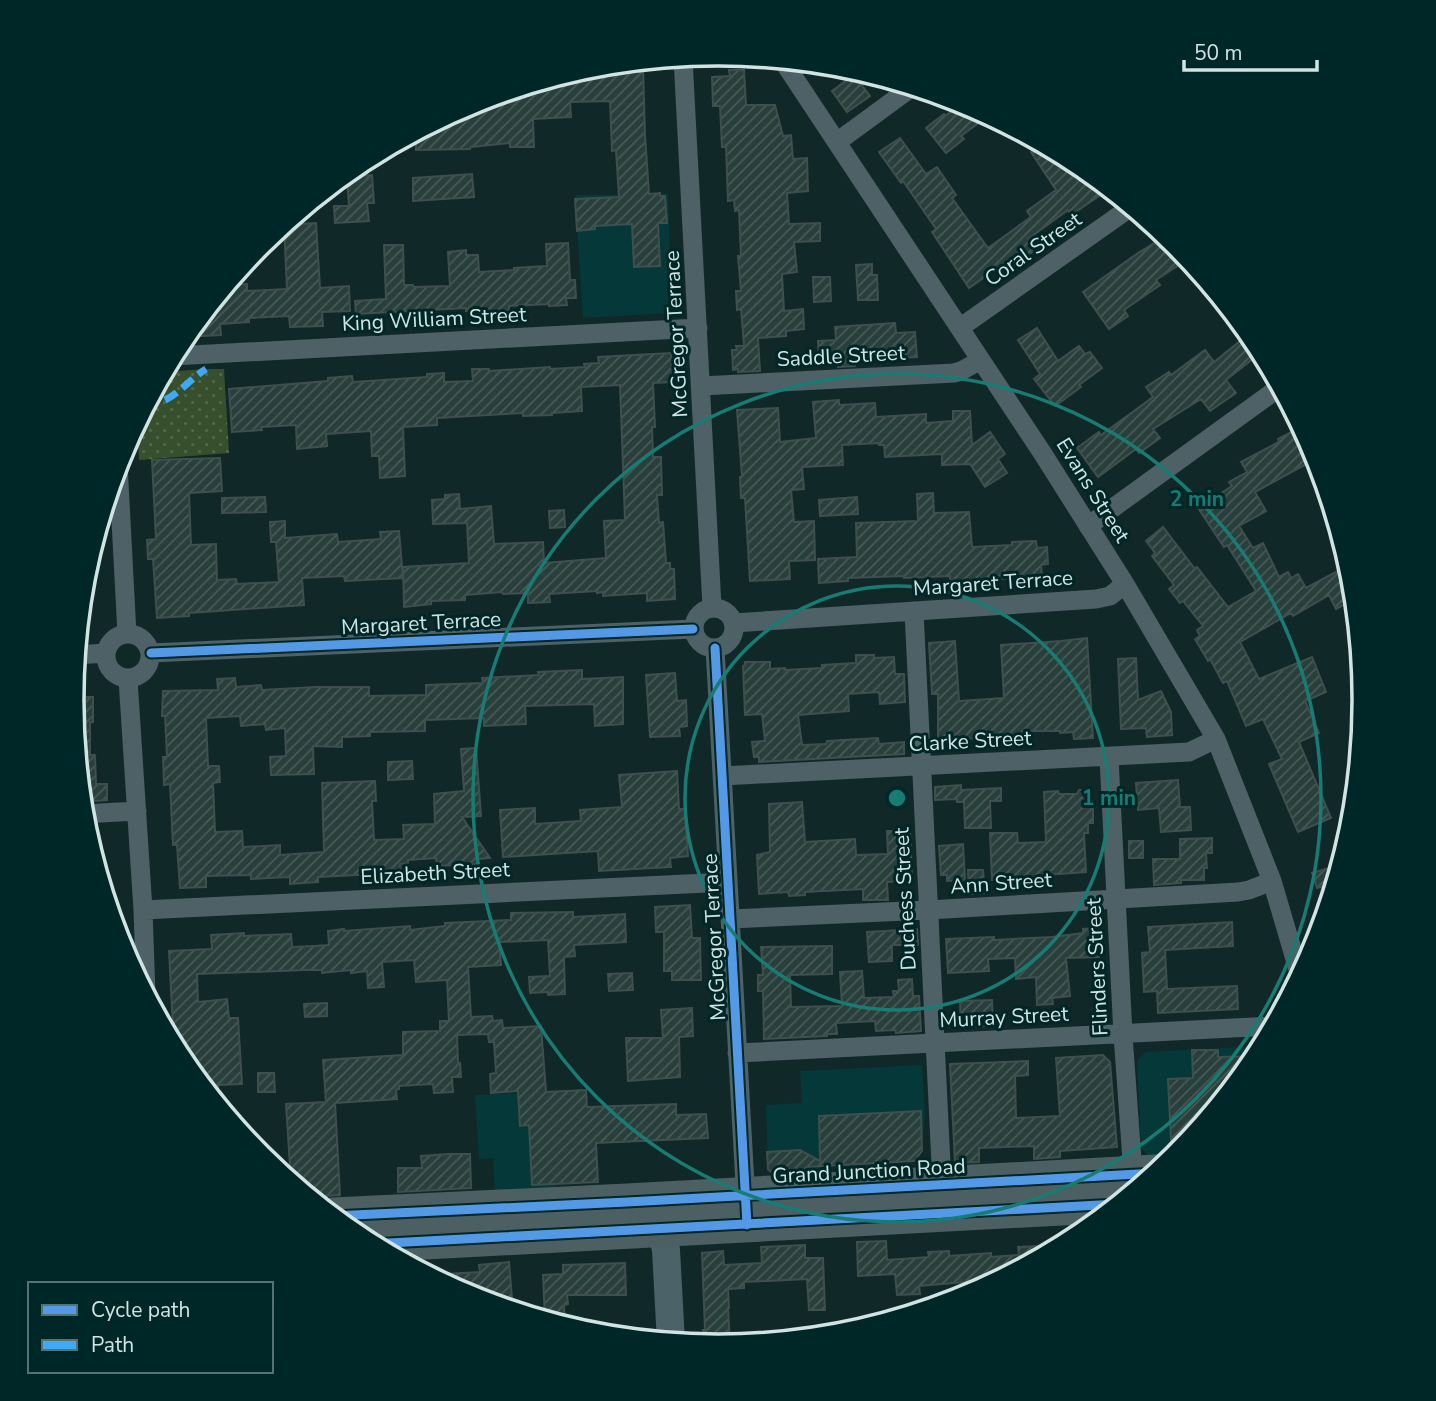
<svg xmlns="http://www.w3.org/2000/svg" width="1436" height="1401" viewBox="0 0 1436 1401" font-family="'Nunito Sans',sans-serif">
<defs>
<pattern id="grass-dots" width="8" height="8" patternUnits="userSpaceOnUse" patternTransform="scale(1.75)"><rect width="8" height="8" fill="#374f2c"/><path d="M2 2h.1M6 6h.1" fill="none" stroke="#53684a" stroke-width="1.8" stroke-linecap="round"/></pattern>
<pattern id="building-hatch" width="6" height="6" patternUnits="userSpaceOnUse" patternTransform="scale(1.75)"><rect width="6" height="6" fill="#293f3c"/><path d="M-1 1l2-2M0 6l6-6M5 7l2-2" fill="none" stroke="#475b58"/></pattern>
</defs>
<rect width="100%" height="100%" fill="#112828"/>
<path fill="#053838" d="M668,194L672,313L583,318L575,195Z
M1263,1046L1255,1060L1175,1158L1172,1160L1155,1161L1141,1149L1137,1060L1146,1052Z
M922,1065L925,1113L922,1151L914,1161L821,1166L807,1179L780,1181L768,1169L766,1105L802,1103L800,1071Z
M551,1092L556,1194L495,1196L493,1158L479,1159L475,1095Z"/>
<path fill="url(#grass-dots)" d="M206,369H224L229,453L139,460L137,423L164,372Z"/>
<path fill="url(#building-hatch)" stroke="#3f4f4d" stroke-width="2" d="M643,66L645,135L649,194L660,193V196H665L667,223H658L660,266L634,267L632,224L595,226V229L577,231L575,199L619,197L616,150L612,151L610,101L570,102L571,117L533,119L534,147H510V143L471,147L470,149L416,150V133L471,103L528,86L572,84V82H578V76L614,75V67Z
M729,70H744L746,105H775L783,136L791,135L793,159L807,158L808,191L787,193L789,224L820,223V241L794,242L797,272L782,274L784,311L803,309L804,329L786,331V336L758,338L760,371L738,372V369L733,370L732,350H737L736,346H744L741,309L737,310L736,291H741L738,256H741L739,210L735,211L734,200L728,201L726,147H722L720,106H713L712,77L730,76Z
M854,75L870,96L847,112L832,91Z
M963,103L988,116L961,136L964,139L946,153L926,128L944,114L945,116Z
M900,138L926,174L937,167L956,195L952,198L988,248L1031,217L1027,211L1056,190L1031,152L1042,145L1077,163L1087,172L1102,194L1071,215L1068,210L1028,239L1035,250L1013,266L1009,260L969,288L932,232L936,229L903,181L901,183L879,152Z
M472,174L474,197L413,201V178Z
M372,175L374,203H367L369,221L335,223L334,206H349L347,177Z
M316,223L320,288L349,286L350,311L322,312L323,326L290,327L289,316L249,318V322L220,324L221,335L184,337L227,285L247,284V291L287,289L284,225Z
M1166,236L1175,244L1188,259L1156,280L1160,285L1124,310L1128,316L1109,329L1083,292L1138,253Z
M568,243L570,280H575L576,298H566L567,305L549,306V304L509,306V310L485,312V310L466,311V308L356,314L355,301L386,299L384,245H403L404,285H413L414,287L450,286L448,252L466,250V255H478L479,272L514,270V268L547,266L546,244Z
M872,264V275H877L878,300H858L856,265Z
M813,277H830L831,301L814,302Z
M895,323L896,333L915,332L917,357L854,360L855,366L838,367V359L819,360L818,341L836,340L835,327Z
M1037,328L1058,361L1079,346L1085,354L1090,352L1102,368L1079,385L1081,387L1055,406L1034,379L1040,374L1018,340Z
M1240,341L1254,358L1226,380L1236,393L1210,411L1201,399L1153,429L1160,438L1139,453L1136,449L1098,477L1077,448L1099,432L1101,435L1153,397L1146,387L1169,372L1171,375L1205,350L1214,362Z
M671,353L673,382L653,383L655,427H652L653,457H661L662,495H657L659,523L663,522L666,563H670V569H674L675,599L647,601V593L603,596V592L597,593V591L549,594L550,602L528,603V593L503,594L502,592L465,595V600L431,601V604L404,607L403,567L469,563L467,523L433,524L432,500L445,499V495L459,494L460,509L491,506L494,544L543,542L544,563L606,558L604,521L625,520L620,385L581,387L582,411L552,413V415L523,416V413L437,418V425L403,427L405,476L380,478L379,456H372L371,431L326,434L327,446L297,449L296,425L261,427L262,430L232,432L229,389L328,381V378L352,376L353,382L427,377V374L444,373V382L473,381L472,369H489V371L550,367V369L585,367L584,364L599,363L598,357Z
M839,400V405L875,403L876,417L926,414V423L953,421V411H970L972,445L990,432L1005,454L998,459L1007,473L985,487L970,464L942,465V454L885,457L884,445H879V443L842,445L843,465L802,467L804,489L791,490L794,522L814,521L815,560L789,561L790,579L750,581L745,498H741L740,477H742L737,410L778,408L780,442L816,438L813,402Z
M1301,427L1317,458L1255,492L1266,511L1239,526L1253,548L1263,543L1279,577L1288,572L1291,578L1298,574L1306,588L1349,565L1352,575L1354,599L1336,609L1329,595L1293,616L1291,613L1240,642L1259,679L1312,657L1326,692L1305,701L1319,733L1299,742L1331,818L1298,832L1269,764L1282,759L1263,719L1246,726L1227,681L1223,683L1210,659L1208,661L1195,639L1200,636L1197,630L1203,626L1183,601L1180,603L1169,589L1174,585L1152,556L1155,553L1146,541L1163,527L1195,569L1197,567L1228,607L1256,591L1227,545L1224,547L1198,508L1232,486L1229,482L1247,472L1241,462L1279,442L1278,439Z
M220,458L222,491L189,493L191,545L216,544L217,580L236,579L237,584L279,582L276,542H271L270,522L285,521V538L337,534L338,542L381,539L380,532L399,531L403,578L345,581L344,576L302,578L304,605L189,613V616L157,618L153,559H148L147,540L156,539L152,460Z
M933,493L934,513L969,512L972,547L1012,545V542L1036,541L1037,548L1047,547L1048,564L1041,565L1042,577L950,581V576L904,578V576L848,578V581L819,583L818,559L857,557L856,523L918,521L917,494Z
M265,497L266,512L222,513V498Z
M857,497L858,514L820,516L819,500Z
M564,510L565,527L550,528L549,511Z
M1087,638L1093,738L1074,739L1073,732L1060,733V731H1032V737L1019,738V742H1003V737L938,740V694H932L929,643L955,641L959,701L1004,698L1001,645L1061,641Z
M856,655H874V658L894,657L895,674H904L905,702L880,704L879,692L848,694L849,711L798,715L802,745L826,744L827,741L878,738L879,744L904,742V754L759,762V757H754L752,742L765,741L762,714L745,715L743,666L745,665V662H770V669L785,668V670L822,668V665L856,663Z
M1136,658L1138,700L1161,691L1171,712L1172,735L1147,737L1146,728L1121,729L1118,659Z
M582,670V679L623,677V724L595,726L594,704L525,706L526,724L484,726V718L425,720V731L370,732V736L342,737V747L313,746L314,774L271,775L270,757L286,756L285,728L266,730L265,724L241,726L240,716L206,718L208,766H219L220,782L213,783L215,832L242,831L243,847L280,845V855L324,852L322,783L375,781L376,801H372L374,840L404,839L403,825L435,824L434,794L464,791L461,749L476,748L481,816L462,817L490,858L478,859V864L437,866L436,858L408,860V863L400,864L401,870H376V874L318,877V882L290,884V877L251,879V875L206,876V887L180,888L177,845H173L170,784L164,785L163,757H167L165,716H162L163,691L218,690L217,679L235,678L236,687L261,685L262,690L316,687H369V696L426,695V685L483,683L482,678L539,675L538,672Z
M675,673L677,701L686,700L687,726L679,727L680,736L650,737L646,675Z
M72,697H93V722H90V755H95L96,784H107V800L82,802Z
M412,761L413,779L388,780V762Z
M677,771L679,809H685L688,856L670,858L671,867L599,871L598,851L503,857L500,810L535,808V824L581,821L580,810L622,807L619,775Z
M1178,780L1180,807H1190L1191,830L1161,832L1159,808L1138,810L1136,783Z
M961,785V790L1001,788V801H990L991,828H965L964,802H957V799L935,800V787Z
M1079,790H1091L1090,807L1093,809V823H1088V833H1084L1086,872L1044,875V877L1028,878V879L992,880L990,833H1017L1018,843L1046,842L1044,792L1058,791L1059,794H1077Z
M802,802L805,842L855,839L856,855L888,854L887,831H910L912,875L902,876L903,881L887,882L888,900H863V889L805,892V895L789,896L788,892L759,894L757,855L770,852L769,804Z
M1212,838V853H1206L1207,868H1204V880H1181V883L1154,885L1153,859H1180V839Z
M1129,841H1143V858H1129Z
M963,844L965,880L947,881V875H941L939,846Z
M1340,865L1335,883L1317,888L1312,873Z
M968,870H983L985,893L969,894Z
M690,905L692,938H700L701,980H672V971H664V932H656L655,907Z
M573,912V917L625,914L626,942L574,945L575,956L564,957L565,994L548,995V992L530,993L529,977L550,976L548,940L499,942L501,965L468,967L471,1017L492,1016L493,1021L502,1020L503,1028L541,1026L546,1092L586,1090L587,1107L676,1104V1115L706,1114L708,1138L596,1143L598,1182L532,1185L529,1125L520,1126L518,1091L491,1093L490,1074L496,1073L494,1042H489L488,1034L457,1035L458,1064L460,1063L461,1077H452L453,1092L434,1093L433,1084L399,1086V1089L396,1090L397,1099L335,1103L340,1195L310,1197L291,1182L286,1104L326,1102L323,1060L403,1055V1032L440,1031V1021H449L447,980L416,982L414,960L382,962L384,987L368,988L367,971L351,973V970L322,973V970H305L197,974L198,1002L227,999L229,1018H238L242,1084L218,1085V1105L180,1059L174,1047L169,951L212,949L211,935L244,933V936L291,934L292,947L314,946L329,945L328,931L344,929V931L410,926V930L445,926V923L511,920V913Z
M1232,922L1233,946L1165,950L1167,989L1237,986L1238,1009L1158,1013L1157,991L1144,992L1142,953L1150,952L1148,927Z
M1097,928L1099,957L1066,958L1070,996L1052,998L1053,1004L1037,1005L1036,977L1016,979L1015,958L988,959L989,971L948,973L946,939L994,937V940L1052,937L1083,933V929Z
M917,929L918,945H892V961L869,962L867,932Z
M832,946V974L790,975L791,1007L842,1006L840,972L862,971L864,998L894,997L893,991H899L898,980L912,979L913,996H919L921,1031L896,1033L895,1030L876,1031L875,1021L836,1023L837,1034H827V1036L764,1039L763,991H758V975H763L761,947Z
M632,973L633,990L609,991L608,974Z
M992,1000L993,1026L961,1027L960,1001Z
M327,1003V1016L305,1017L304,1004Z
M692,1008L693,1036L679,1037L680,1077L628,1081L626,1038H663L661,1010Z
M1192,1050H1218V1057L1257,1056L1172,1160L1168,1079L1193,1078Z
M1103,1055L1110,1062L1117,1147L1060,1151V1157L1034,1159V1146L979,1148V1162L955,1163L950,1064L1028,1061V1075L1015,1076L1016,1118L1060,1116L1056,1058Z
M258,1073H274L275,1092H258Z
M921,1111L922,1151L914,1161L806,1167V1171L772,1173L768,1169L767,1152L800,1150L820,1161L819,1116Z
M448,1154H470L471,1188L398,1192V1168H422L421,1156Z
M886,1241L887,1260L929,1257L928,1252L949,1251V1256L991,1253V1257L1019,1255L1018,1247L1064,1245L1000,1279L919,1286L920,1294L897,1295L895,1274L858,1276L857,1242Z
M805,1245V1258H823L825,1310H809L807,1279L744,1282V1288L728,1289L729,1308H728L730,1345L718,1347L704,1345L703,1330H705L702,1253L723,1251L724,1265L762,1263L761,1247Z
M509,1262L513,1310L470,1297L428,1275L480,1272L479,1265Z
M625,1263L626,1295H567L568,1304L564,1305L565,1326L545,1320L543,1275L563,1274V1265Z"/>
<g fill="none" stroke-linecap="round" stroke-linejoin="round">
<path stroke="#4d6166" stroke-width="19" d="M683,58L712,607
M783,61L1043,454L1125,584L1216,739L1272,881L1300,976
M837,142L912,87
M961,327L1131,207
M173,356L698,328
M701,386L954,373L961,371L981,360
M118,464L127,634
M1088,526L1280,387
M694 628a20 20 0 1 1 40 0a20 20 0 1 1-40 0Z
M914,611L942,1184
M734,623L1096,599L1110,596L1125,584
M106 656a22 22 0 1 1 44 0a22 22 0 1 1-44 0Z
M715,648L746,1202
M151,653L693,629
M76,655L106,653
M128,679L143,910L146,995
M1109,758L1123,1035L1133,1174
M722,776L1189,752L1216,739
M83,814L137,811
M143,910L728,882
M730,919L928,910L1238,892L1249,890L1272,881
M737,1053L1273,1026"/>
<path stroke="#4b6368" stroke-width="28" d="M660,1209L661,1228L666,1250L671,1342"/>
<path stroke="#4c5f62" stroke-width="37" d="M333,1216L627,1202L1156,1173
M370,1244L1118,1204"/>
<path stroke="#3fa9f5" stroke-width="7" stroke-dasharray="14 7" stroke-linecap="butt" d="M165,400C180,393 191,378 206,369"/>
<g stroke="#002727" stroke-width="13">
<path id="cycleway" d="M715,648L747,1225
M151,653L693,629
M333,1216L627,1202L1156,1173
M370,1244L1118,1204"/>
</g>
<use href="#cycleway" stroke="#5399e6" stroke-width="9"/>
</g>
<g fill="none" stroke="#197c74" stroke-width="3.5">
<circle cx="897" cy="798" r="212"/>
<circle cx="897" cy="798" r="424"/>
</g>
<g text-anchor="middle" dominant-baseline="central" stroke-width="6" stroke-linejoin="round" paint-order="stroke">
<g font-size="21" fill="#d0e4e3" stroke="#002727">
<text transform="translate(1033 249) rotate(-35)">Coral Street</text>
<text transform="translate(434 319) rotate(-3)">King William Street</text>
<text transform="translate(676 334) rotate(-93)">McGregor Terrace</text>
<text transform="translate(841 356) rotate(-3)">Saddle Street</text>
<text transform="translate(1093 490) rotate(58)">Evans Street</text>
<text transform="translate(993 583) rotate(-4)">Margaret Terrace</text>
<text transform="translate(421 623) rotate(-3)">Margaret Terrace</text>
<text transform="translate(970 741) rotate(-3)">Clarke Street</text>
<text transform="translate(435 873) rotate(-3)">Elizabeth Street</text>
<text transform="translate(1001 883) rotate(-4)">Ann Street</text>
<text transform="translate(905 899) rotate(-93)">Duchess Street</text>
<text transform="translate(714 937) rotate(-93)">McGregor Terrace</text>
<text transform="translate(1097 967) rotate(-93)">Flinders Street</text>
<text transform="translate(1004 1017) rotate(-3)">Murray Street</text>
<text transform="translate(869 1171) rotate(-3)">Grand Junction Road</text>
</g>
</g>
<path d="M0 0H1436V1401H0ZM84 700a634 634 0 1 1 1268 0a634 634 0 1 1-1268 0Z" fill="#002727" fill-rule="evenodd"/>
<path fill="none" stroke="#d0e4e3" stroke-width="3.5" d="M84 700a634 634 0 1 1 1268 0a634 634 0 1 1-1268 0Z"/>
<circle cx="897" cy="798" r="10" fill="#197c74" stroke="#002727" stroke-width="3.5"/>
<g font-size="21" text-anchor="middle" font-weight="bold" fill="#197c74" stroke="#002727" stroke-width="6" stroke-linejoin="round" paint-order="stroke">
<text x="1197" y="506">2 min</text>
<text x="1109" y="805">1 min</text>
</g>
<rect x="28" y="1282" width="245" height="91" fill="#002727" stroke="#537372" stroke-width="2"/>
<rect x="42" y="1305" width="35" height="10" fill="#5399e6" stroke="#537372" stroke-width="2"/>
<text x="91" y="1317" font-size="21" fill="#d0e4e3">Cycle path</text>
<rect x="42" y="1340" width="35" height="10" fill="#3fa9f5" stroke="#537372" stroke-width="2"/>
<text x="91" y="1352" font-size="21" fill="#d0e4e3">Path</text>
<path d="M1184 60v10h133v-10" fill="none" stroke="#d0e4e3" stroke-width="3.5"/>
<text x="1194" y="60" font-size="21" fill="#d0e4e3" stroke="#002727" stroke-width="5" paint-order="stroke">50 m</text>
</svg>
